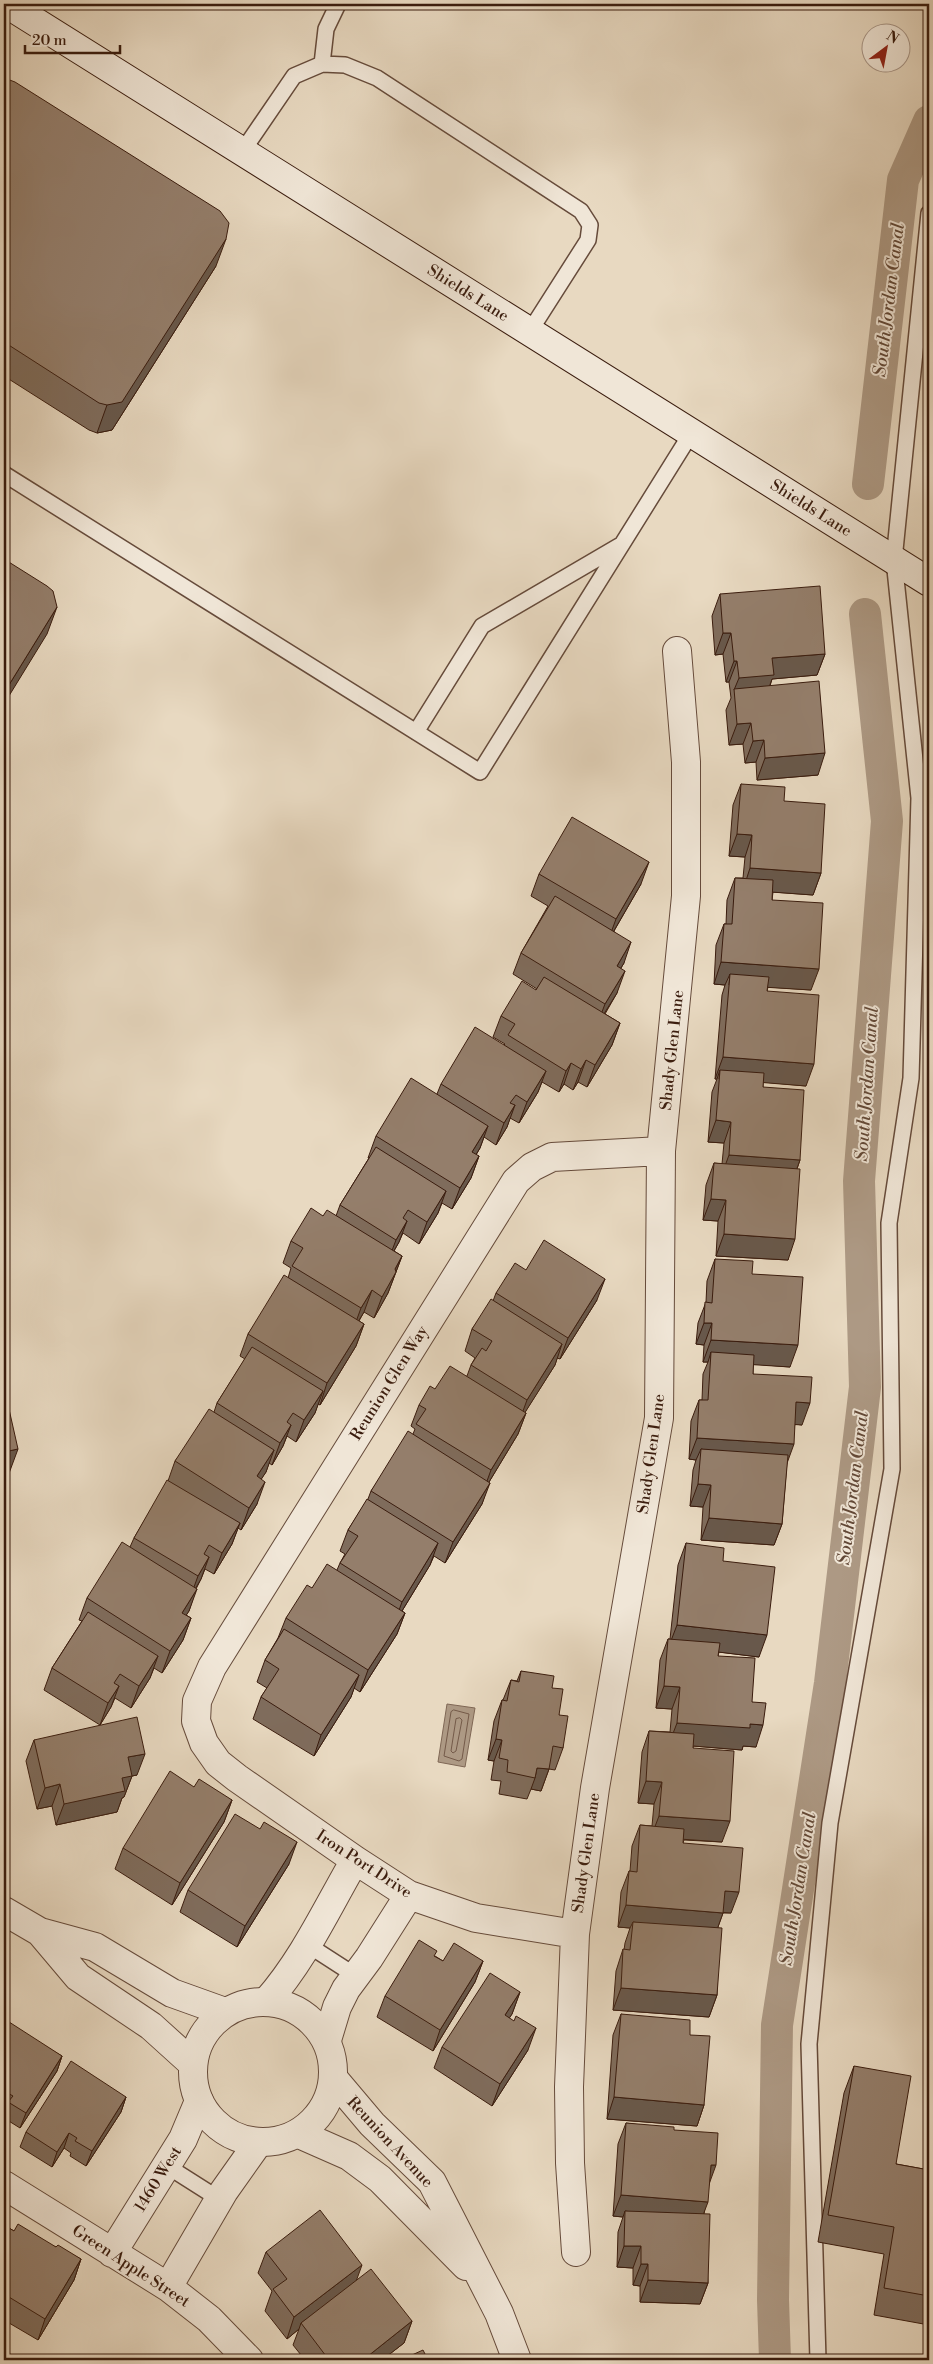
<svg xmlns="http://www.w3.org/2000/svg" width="933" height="2364" viewBox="0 0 933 2364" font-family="'Libre Bodoni',serif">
<rect width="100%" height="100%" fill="#e8d9c1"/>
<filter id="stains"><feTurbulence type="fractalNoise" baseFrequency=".004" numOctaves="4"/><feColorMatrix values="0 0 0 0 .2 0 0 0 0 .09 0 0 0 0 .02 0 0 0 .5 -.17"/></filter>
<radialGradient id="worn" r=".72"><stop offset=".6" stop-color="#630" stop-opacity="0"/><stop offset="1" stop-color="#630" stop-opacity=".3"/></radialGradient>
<path fill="#ad9984" stroke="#7f6755" d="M447,1704L475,1708L465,1767L438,1762Z"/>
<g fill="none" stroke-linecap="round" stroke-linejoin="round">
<path stroke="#745a49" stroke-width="1" d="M454,1710L469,1714L462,1759L459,1761L444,1756L451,1712Z
M460,1718L462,1720L456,1751L453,1753L451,1751L456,1719Z"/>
<path stroke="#ad9984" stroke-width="32" d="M868,484L903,180L929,121
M775,2360L773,2300L777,2025L830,1683L865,1387L859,1181L887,821L865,614"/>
<g stroke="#664b3b" stroke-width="18">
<path id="service" d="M322,64L326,29L338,4
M242,152L294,76L322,64L345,65L377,78L581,211L590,225L588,240L530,331
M4,474L480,772L692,432
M416,732L482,626L619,546
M308,1945L356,1976
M167,2166L219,2199
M818,2360L809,2044L830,1823L892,1469L889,1223L911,1078L919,798L894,560L929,213"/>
</g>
<g stroke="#664b3b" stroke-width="30">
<path id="minor" d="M575,1934L476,1918L409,1895L355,1860L237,1778L218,1763L204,1743L196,1721L197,1701L212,1667L516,1181L532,1167L552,1157L661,1151
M267,2001C304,1959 327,1908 355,1860
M327,2040L337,2007L346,1989L369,1958L409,1895
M4,2185L168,2287L209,2319L249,2360
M576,2252L570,2163L569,2087L575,1934L595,1788L659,1418L661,1151L686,896V762L677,651
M112,2253L183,2139L199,2101
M168,2287L224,2191L258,2143"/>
</g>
<g stroke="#664b3b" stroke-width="30">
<path id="tertiary" d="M4,1911L40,1932L95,1947L172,1993L225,2012
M40,1932L78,1977L151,2026L193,2064
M193 2072a70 70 0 1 1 140 0a70 70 0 1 1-140 0Z
M334,2079L372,2124L432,2182L499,2313L517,2360
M299,2134L349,2156L380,2179L466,2266"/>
</g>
<g stroke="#3a1c0e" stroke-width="30">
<path id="secondary" d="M7,4L929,582"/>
</g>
<use href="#service" stroke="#f0e6d7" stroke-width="15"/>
<use href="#minor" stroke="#f0e6d7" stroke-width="28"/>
<use href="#tertiary" stroke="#f0e6d7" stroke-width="28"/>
<use href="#secondary" stroke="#f0e6d7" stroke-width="28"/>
</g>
<path fill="#7f6c5c" stroke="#3a1c0e" d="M4,80L216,266L112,430L97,433L89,430L4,376Z
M720,594L825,654L817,675L772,679L770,686L818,775L757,780L756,762L745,763L743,744L729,745L726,710L731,698L729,682H726L723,654L715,655L712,616Z
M741,784L784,801L821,873L813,895L773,892L772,900L811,990L768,987L767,991L806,1086L763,1082V1087L800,1160L797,1169L788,1260L716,1256L718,1221L703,1220L706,1185L714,1163L722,1164L724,1143L708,1142L712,1092L717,1079H715L722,995L725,985L714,984L716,945L724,924H726L727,900L735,878H743L745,857L729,856L733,805Z
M539,874L641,884L614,931L624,963L621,968L617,993L605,1014L620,1023L612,1045L587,1087L578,1082L573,1090L564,1084L559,1092L542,1082L538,1092L519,1123L510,1118L507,1127L496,1145L484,1137L480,1148L476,1155L479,1156L471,1178L452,1209L442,1203L438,1213L419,1244L403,1233L399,1242L394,1251L402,1256L388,1293L374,1318L364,1312L359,1321L364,1324L356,1346L320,1405L318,1404L315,1413L296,1442L287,1436L283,1446L272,1465L269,1463L266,1472L261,1479L257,1504L241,1530L238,1528L232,1544L214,1574L205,1569L201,1579L196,1589L189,1611L186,1615L191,1618L183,1640L162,1673L154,1668L150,1678L131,1708L115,1698L111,1707L100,1725L44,1690L52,1668L82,1621L79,1620L87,1598L130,1547L134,1538L168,1481L175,1461L214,1412L217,1403L245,1359L240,1356L248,1334L288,1278L291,1268L283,1263L291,1241L323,1216H336L340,1205L369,1158H368L376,1136L437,1094L441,1084L504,1045L505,1044L493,1037L501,1016L537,989L513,974L521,953L548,906L531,896Z
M715,1259L752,1274L790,1367L753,1364V1374L802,1425L795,1424L787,1462L782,1524L774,1545L701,1540L703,1507L690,1506L693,1470L696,1460L689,1459L691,1421L699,1400H702L703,1374L708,1362H703L704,1345L696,1344L698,1323L706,1302L707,1281Z
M526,1270L597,1300L560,1359L557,1358L555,1365L525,1412L526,1413L518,1434L489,1482L482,1504L445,1563L434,1556L430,1565L402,1611L405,1613L397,1634L360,1692L354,1688L351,1697L314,1756L253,1719L261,1697L267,1688L257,1682L265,1660L278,1638L286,1618L312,1588L337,1570L340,1563L345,1554L340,1551L348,1530L368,1499L371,1491L413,1434L415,1429L411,1426L419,1405L435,1389L467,1376L471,1365L475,1358L465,1351L472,1329L493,1301L496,1293Z
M686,1543L723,1561L759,1657L719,1652L718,1656L752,1702L756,1747L743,1746L742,1750L693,1746V1748L722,1842L684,1840L683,1843L731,1913H723L718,1927L717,1995L709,2017L613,2010L616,1971L623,1949L624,1950L625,1943L630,1928L618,1927L621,1892L629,1871H630L632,1846L640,1825L652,1826L654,1804L638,1803L642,1752L649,1731L670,1732L672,1709L656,1708L660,1660L668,1639H670L678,1565Z
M521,1671L552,1688L559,1715L563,1748L555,1770L549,1769L541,1791L531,1789L527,1799L499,1794L501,1781L491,1780L494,1761L488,1760L494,1721L502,1700H503L511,1680L517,1681Z
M34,1740L137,1775L132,1776L124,1797L122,1798L117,1812L56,1825L52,1806L37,1809L26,1761Z
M194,1787L232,1800L224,1822L172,1905L115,1869L123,1848Z
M260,1829L289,1864L237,1947L180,1912L188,1890Z
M435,1956L443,1961H483L475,1982L433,2051L377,2017L385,1996Z
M520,1992L512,2014L509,2018L528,2050L492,2106L434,2068L442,2047Z
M621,2014L690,2035L704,2105L697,2126L607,2119L613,2035Z
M4,2023L62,2056L57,2071L20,2128L4,2118L6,2110L4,2109Z
M854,2066L896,2164L929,2170V2325L874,2315L884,2254L818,2242L844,2093Z
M126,2097L121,2112L86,2166L70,2156L71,2153L64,2148L52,2167L20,2147L26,2132Z
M626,2123L674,2130L709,2183L704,2214L708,2283L700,2304L640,2302V2286L633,2285V2268L617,2267L618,2232L623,2217L613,2216L618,2144Z
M4,2225L14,2231L56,2247L81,2259L74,2280L38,2340L4,2320Z
M266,2252L357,2280L412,2321L404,2343L382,2360H305L293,2345L299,2329L287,2339L265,2311L272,2291L258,2273Z"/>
<path fill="#68584b" stroke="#3a1c0e" d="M226,239L216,266L112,430L97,433L107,405Z
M57,607L47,634L4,704V693Z
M723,633H731L723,654L715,655Z
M825,654L817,675L772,679L766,696L734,690L739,678L772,658Z
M734,661H737L729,682H726Z
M751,723L743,744L729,745L737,724Z
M764,740L756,762L745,763L753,741Z
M825,753L818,775L757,780L765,758Z
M737,834L752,835L745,857L729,856Z
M649,862L641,884L608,941L616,919Z
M750,868L821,873L813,895L743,890Z
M631,942L624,963L609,987L617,966Z
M721,962L819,969L811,990L729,985L730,974L725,985L714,984Z
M625,971L617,993L597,1025L605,1004Z
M620,1023L612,1045L587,1087L595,1065Z
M723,1057L814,1064L806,1086L719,1079L720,1070L717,1079H715Z
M586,1060L578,1082L573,1090L581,1069Z
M571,1063L564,1084L559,1092L566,1071Z
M546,1071L538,1092L519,1123L527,1102Z
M515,1105L507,1127L496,1145L504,1123Z
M716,1120L731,1122L724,1143L708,1142Z
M488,1126L480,1148L464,1174L472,1152Z
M729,1155L800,1160L792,1182L721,1177Z
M479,1156L471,1178L452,1209L460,1188Z
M446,1191L438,1213L419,1244L427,1222Z
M711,1199L726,1200L718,1221L703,1220Z
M407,1221L399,1242L388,1261L396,1240Z
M724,1234L795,1239L788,1260L716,1256Z
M402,1256L388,1293L374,1318L382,1297L395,1269Z
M605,1279L597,1300L560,1359L568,1338Z
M372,1290L364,1312L353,1330L361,1308Z
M704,1323H712L704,1345L696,1344Z
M364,1324L356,1346L320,1405L327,1383Z
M711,1340L798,1345L790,1367L711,1362V1352L708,1362H703Z
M562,1344L555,1365L519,1422L527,1400Z
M323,1391L315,1413L296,1442L304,1420Z
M796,1402L810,1403L802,1425L788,1424Z
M526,1413L518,1434L483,1492L491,1470Z
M291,1425L283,1446L272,1465L280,1443Z
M697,1438L794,1444L786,1466L701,1449L696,1460L689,1459Z
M18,1449L8,1476L4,1477V1452Z
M274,1450L266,1472L249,1498L257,1476Z
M265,1482L257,1504L241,1530L249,1508Z
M490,1483L482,1504L445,1563L453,1542Z
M698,1484L711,1485L703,1507L690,1506Z
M709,1518L782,1524L774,1545L701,1540Z
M240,1523L232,1544L214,1574L222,1553Z
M438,1543L430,1565L394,1624L402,1602Z
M209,1557L201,1579L190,1598L198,1576Z
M197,1589L189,1611L174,1634L182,1613Z
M405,1613L397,1634L360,1692L368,1670Z
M191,1618L183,1640L162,1673L170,1651Z
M677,1625L767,1635L759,1657L669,1646Z
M158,1656L150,1678L131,1708L139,1686Z
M359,1675L351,1697L314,1756L321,1735Z
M119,1686L111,1707L100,1725L108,1703Z
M664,1686L680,1687L672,1709L656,1708Z
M677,1723L750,1724L763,1725L756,1747L743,1746L742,1750L669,1744Z
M496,1739L502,1740L494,1761L488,1760Z
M145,1754L137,1775L132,1776L124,1797L122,1798L117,1812L56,1825L64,1804L128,1757Z
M537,1768L549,1769L541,1791L531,1789L535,1778Z
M646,1781L662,1782L654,1804L638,1803Z
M60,1784L52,1806L37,1809L45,1788Z
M232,1800L224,1822L172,1905L180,1883Z
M659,1816L730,1821L722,1842L651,1837Z
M297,1842L289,1864L237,1947L245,1926Z
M725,1891L739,1892L731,1913L717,1912Z
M626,1905L723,1913L715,1935L633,1922L630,1928L618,1927Z
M483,1961L475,1982L433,2051L440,2030Z
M621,1988L717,1995L709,2017L613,2010Z
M520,1992L512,2014L497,2037L505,2015Z
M536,2028L528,2050L492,2106L500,2084Z
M62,2056L57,2071L20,2128L26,2113Z
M126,2097L121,2112L86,2166L92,2151Z
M614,2097L704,2105L697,2126L607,2119Z
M69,2133L64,2148L52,2167L57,2152Z
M711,2165H716L708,2187Z
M621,2195L708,2202L700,2223L625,2211L623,2217L613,2216Z
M624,2246H641L633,2268L617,2267Z
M81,2259L74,2280L38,2340L45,2319Z
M641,2264H648L640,2286L633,2285Z
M362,2265L354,2287L301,2323L299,2329L287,2339L294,2317Z
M648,2280L708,2283L700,2304L640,2302Z
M412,2321L404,2343L382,2360H363Z"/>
<path fill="#947e6b" stroke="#3a1c0e" d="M7,79L15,82L220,211L229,223L226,239L122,402L107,405L99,403L4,342V80Z
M4,559L47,586L53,591L57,607L4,693Z
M820,586L825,654L772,658L774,675L739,678L737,661H734L731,633H723L720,594Z
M819,681L825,753L765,758L764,740L753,741L751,723L737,724L734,689Z
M741,784L785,787L784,801L825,804L821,873L750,868L752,835L737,834Z
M572,817L649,862L616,919L539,874Z
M735,878L773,880L772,900L823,903L819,969L721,962L724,924H732Z
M555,896L631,942L617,966L625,971L605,1004L521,953Z
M730,974L769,977L767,991L819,995L814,1064L723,1057Z
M544,977L620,1023L595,1065L586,1060L581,1069L571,1063L566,1071L508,1035L515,1024L501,1016L522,981L536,990Z
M475,1027L546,1071L527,1102L516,1095L510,1103L515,1105L504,1123L441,1084Z
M720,1070L764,1073L763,1087L804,1090L800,1160L729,1155L731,1122L716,1120Z
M411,1078L488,1126L472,1152L479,1156L460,1188L376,1136Z
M376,1147L446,1191L427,1222L408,1210L403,1218L407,1221L396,1240L340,1205Z
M714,1163L800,1169L795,1239L724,1234L726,1200L711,1199Z
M311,1208L323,1216L327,1210L402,1256L395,1269L396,1272L382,1297L372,1290L361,1308L292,1266L303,1248L291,1241Z
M544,1240L605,1279L568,1338L496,1293L515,1263L526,1270Z
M715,1259L753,1261L752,1274L803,1277L798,1345L711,1340L712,1323H704L705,1302L712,1303Z
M284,1275L364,1324L327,1383L248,1334Z
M491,1299L562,1344L527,1400L471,1365L482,1348L486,1351L492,1341L472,1329Z
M252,1347L323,1391L304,1420L293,1413L287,1422L291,1425L280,1443L217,1403Z
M711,1352L754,1355L753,1374L812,1377L810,1403L796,1402L794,1444L697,1438L699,1400H708Z
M450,1366L526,1413L491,1470L416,1424L426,1409L419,1405L430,1386L435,1389Z
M4,1387L18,1449L4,1452Z
M209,1409L274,1450L257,1476L265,1482L249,1508L175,1461Z
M408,1431L490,1483L453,1542L371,1491Z
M701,1449L788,1455L782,1524L709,1518L711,1485L698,1484Z
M167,1480L240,1523L222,1553L209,1545L204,1554L209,1557L198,1576L134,1538Z
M367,1499L438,1543L402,1602L340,1563L358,1536L348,1530Z
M122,1542L197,1589L182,1613L191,1618L170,1651L87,1598Z
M686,1543L724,1548L723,1561L775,1567L767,1635L677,1625Z
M327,1564L405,1613L368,1670L286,1618L307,1585L312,1588Z
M88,1612L158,1656L139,1686L120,1674L114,1683L119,1686L108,1703L52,1668Z
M284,1629L359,1675L321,1735L261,1697L279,1669L265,1660Z
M668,1639L720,1643L718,1656L755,1658L752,1702L766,1703L763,1725L750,1724V1728L677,1723L680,1687L664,1686Z
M521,1671L554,1676L552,1688L563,1689L559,1715L568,1716L563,1748L553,1746L549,1769L537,1768L535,1778L507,1772L508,1760L499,1758L502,1740L496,1739L502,1700L507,1701L511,1680L519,1682Z
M137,1717L145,1754L128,1757L132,1776L122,1778L125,1791L64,1804L60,1784L45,1788L34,1740Z
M649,1731L694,1734L693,1748L734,1751L730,1821L659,1816L662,1782L646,1781Z
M170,1771L194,1787L199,1779L232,1800L180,1883L123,1848Z
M235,1814L260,1829L264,1822L297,1842L245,1926L188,1890Z
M640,1825L684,1829L683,1843L743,1848L739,1892L725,1891L723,1913L626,1905L629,1871L637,1872Z
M633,1922L722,1928L717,1995L621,1988L623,1949L630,1950Z
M419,1940L437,1951L434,1956L443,1961L454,1943L483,1961L440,2030L385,1996Z
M490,1973L520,1992L505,2015L514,2021L516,2016L536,2028L500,2084L442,2047Z
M621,2014L690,2020V2035L710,2036L704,2105L614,2097Z
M6,2020L62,2056L26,2113L8,2102L13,2096L4,2091V2023Z
M71,2061L126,2097L92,2151L75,2141L77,2138L69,2133L57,2152L26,2132Z
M854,2066L911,2076L896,2164L929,2170V2296L884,2288L894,2227L828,2215Z
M626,2123L674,2127V2130L718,2133L716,2165H711L708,2202L621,2195Z
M320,2210L362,2265L294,2317L273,2289L287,2279L266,2252Z
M625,2211L710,2214L708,2283L648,2280V2264H641V2246H624Z
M18,2224L56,2247L58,2245L81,2259L45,2319L4,2294V2225L14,2231Z
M371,2269L412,2321L363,2360H329L301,2323Z
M4,2350L16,2358L14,2360H4Z
M423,2350L428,2360H401Z"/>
<g text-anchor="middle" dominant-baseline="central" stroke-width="4" stroke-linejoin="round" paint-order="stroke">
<g font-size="16" fill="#3a1c0e" stroke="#f0e6d7">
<text transform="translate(468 293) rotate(32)">Shields Lane</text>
<text transform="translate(811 508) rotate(32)">Shields Lane</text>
<text transform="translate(672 1050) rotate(-84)">Shady Glen Lane</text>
<text transform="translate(389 1383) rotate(-58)">Reunion Glen Way</text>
<text transform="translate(651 1454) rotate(-82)">Shady Glen Lane</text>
<text transform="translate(586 1853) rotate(-82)">Shady Glen Lane</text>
<text transform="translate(364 1864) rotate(33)">Iron Port Drive</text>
<text transform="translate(390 2142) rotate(47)">Reunion Avenue</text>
<text transform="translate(158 2179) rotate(-58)">1460 West</text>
<text transform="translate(131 2266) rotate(33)">Green Apple Street</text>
</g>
<g font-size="18" font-style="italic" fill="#624837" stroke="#f0e6d7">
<text transform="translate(889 300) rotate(-83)">South Jordan Canal</text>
<text transform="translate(867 1084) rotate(-86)">South Jordan Canal</text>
<text transform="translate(853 1488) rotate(-83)">South Jordan Canal</text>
<text transform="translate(798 1889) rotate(-81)">South Jordan Canal</text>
</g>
</g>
<rect width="933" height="2364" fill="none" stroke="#e8d9c1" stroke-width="20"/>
<rect x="5" y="5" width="923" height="2354" fill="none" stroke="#3a1c0e" stroke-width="2.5"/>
<rect x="10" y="10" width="913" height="2344" fill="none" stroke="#3a1c0e"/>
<g transform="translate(886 48) rotate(32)"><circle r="24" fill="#f0e6d7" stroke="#a79587"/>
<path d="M0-4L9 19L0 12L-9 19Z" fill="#8f2418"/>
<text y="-8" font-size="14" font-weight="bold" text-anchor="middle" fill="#3a1c0e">N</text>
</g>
<path d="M25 45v8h95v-8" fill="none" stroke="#3a1c0e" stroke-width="2.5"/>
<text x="32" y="45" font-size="15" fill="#3a1c0e" stroke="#f0e6d7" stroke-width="4" paint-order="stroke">20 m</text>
<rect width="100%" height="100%" filter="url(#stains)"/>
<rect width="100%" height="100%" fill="url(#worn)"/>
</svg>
